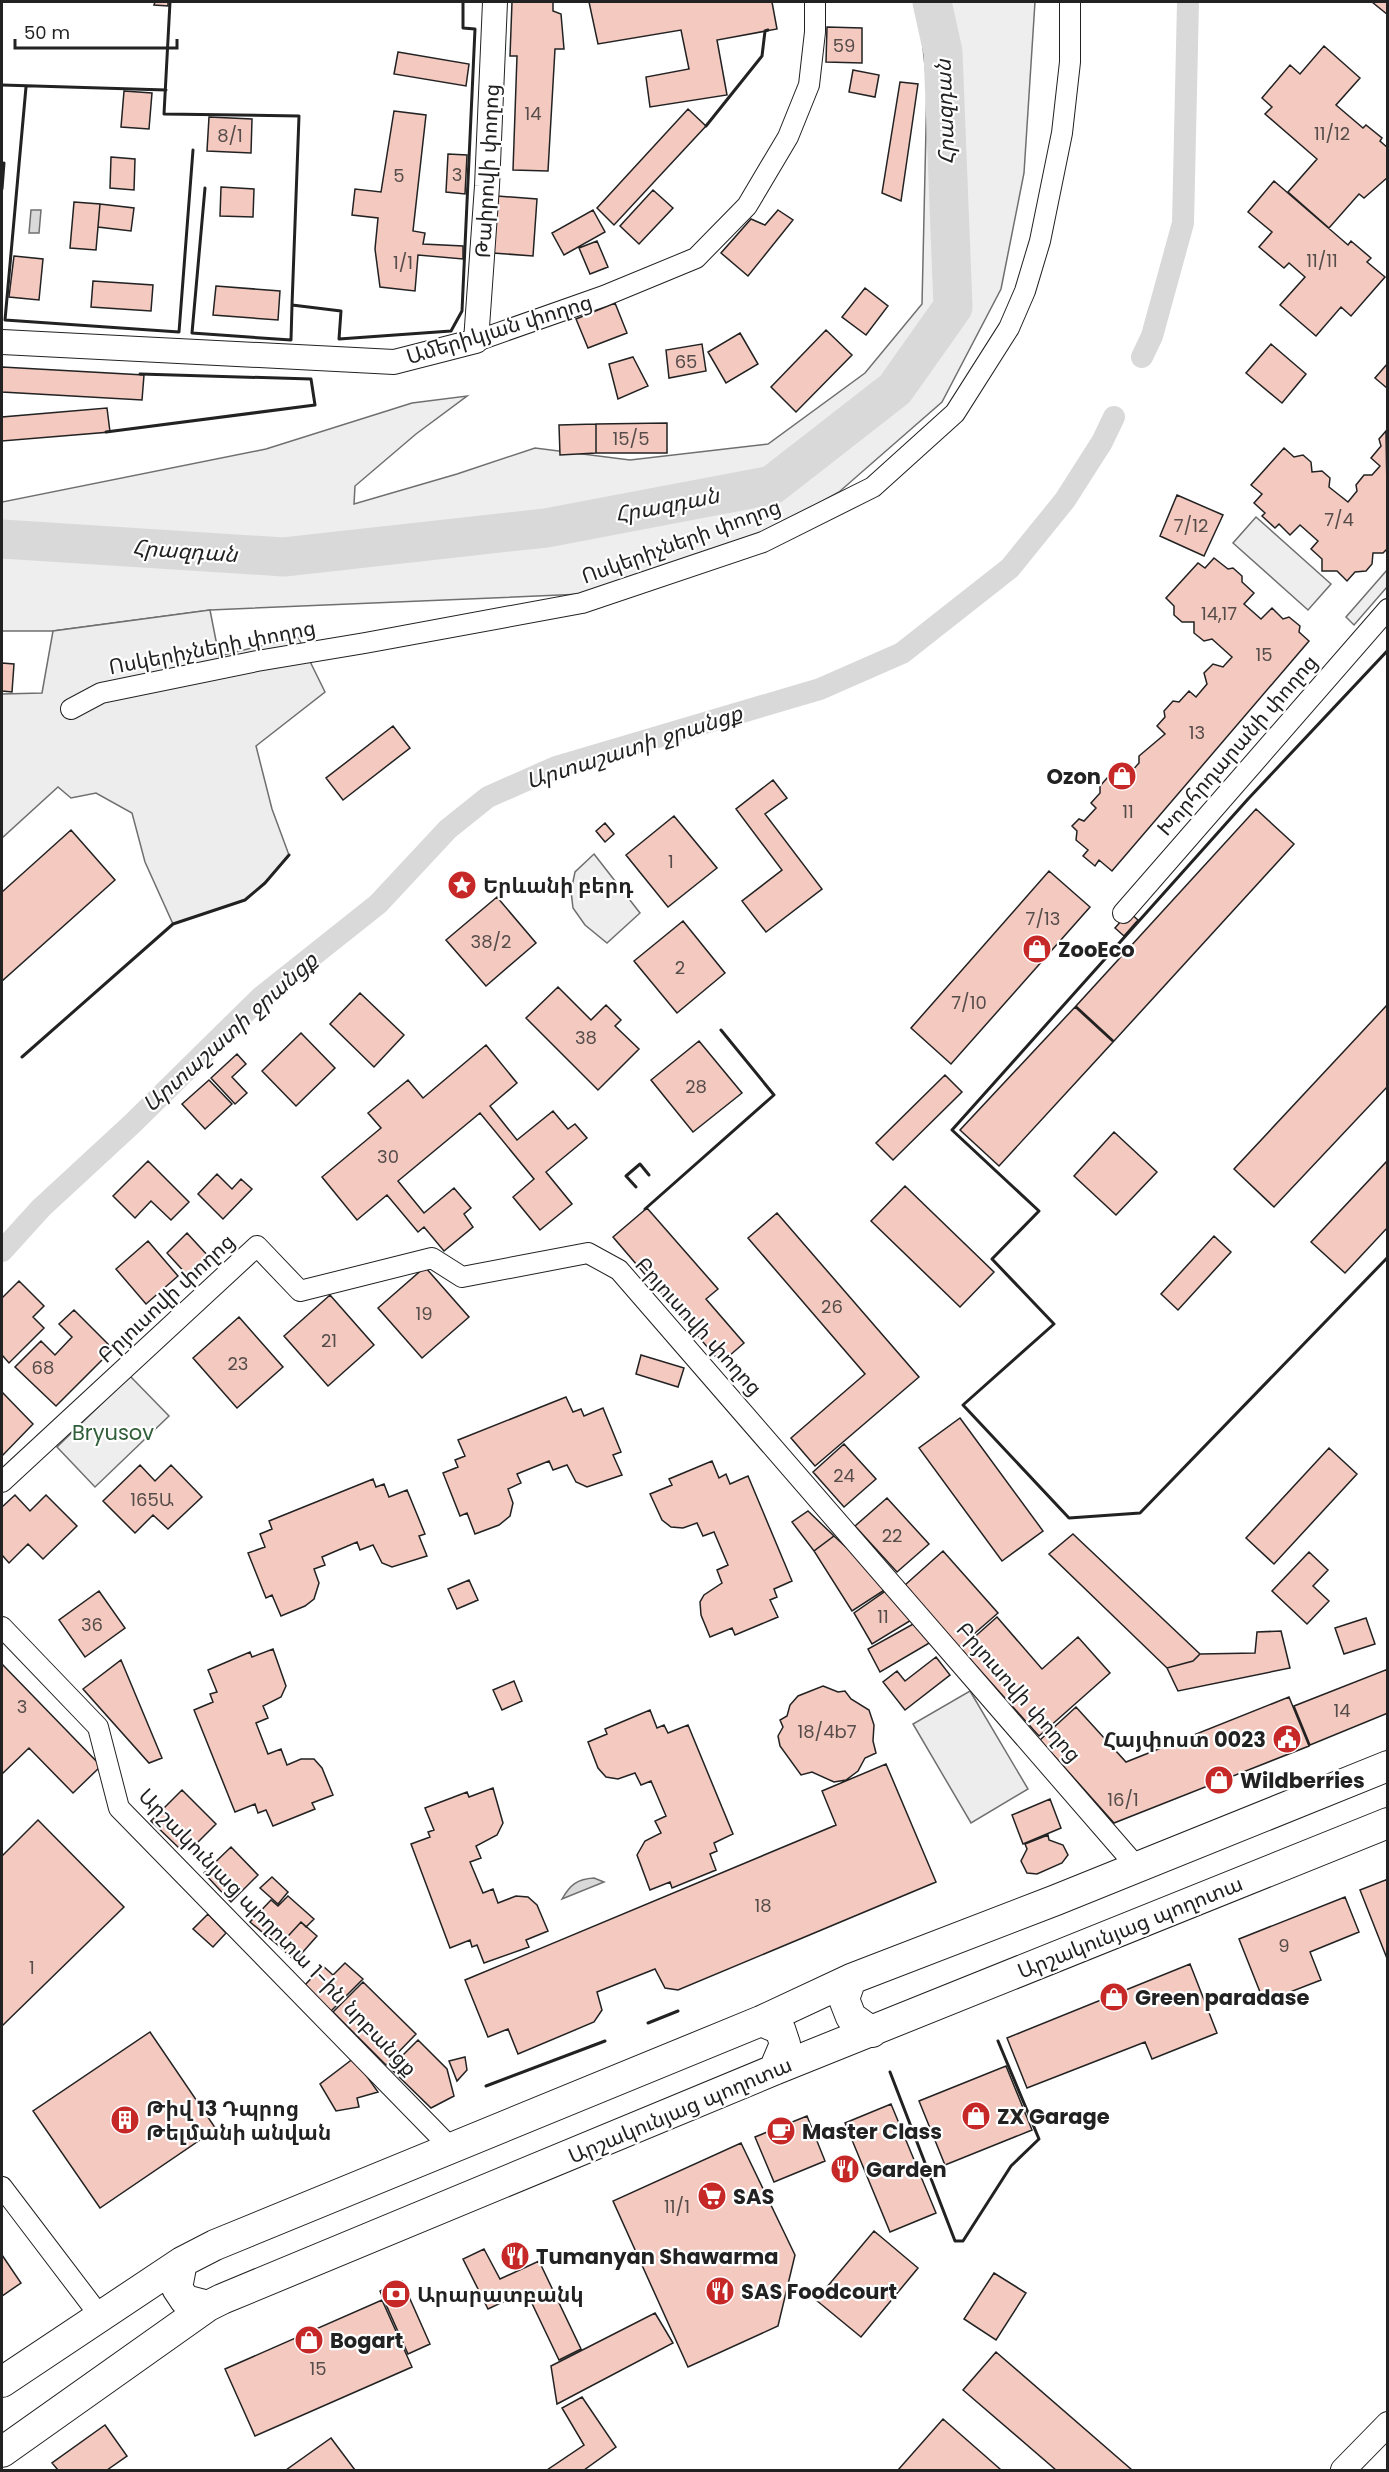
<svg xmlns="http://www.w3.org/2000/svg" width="1389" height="2472" viewBox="0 0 1389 2472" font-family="Poppins,'Noto Sans Armenian',sans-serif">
<rect width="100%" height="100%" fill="#fff"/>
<path fill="#eee" stroke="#6f6f6f" stroke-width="1.5" d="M918,2H1035L1024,173L1001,289L942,402L839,492L763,534L583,594L210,610L53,631H2V502L266,449L412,403L467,396L416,434L355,486L354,504L457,474L535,448L630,460L768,444L865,373L922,304L927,84Z
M1256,517L1331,584L1308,610L1233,543Z
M1387,570V587L1354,625L1346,617Z
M594,854L640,913L607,943L585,925L573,908L571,891L575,872Z
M130,1376L169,1416L95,1487L57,1447Z"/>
<path fill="#ededed" stroke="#6f6f6f" stroke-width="1.5" d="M210,610L219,656L298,637L325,692L256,746L272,809L289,855L265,883L245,900L173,924L145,862L132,813L96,793L71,798L58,787L2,838V694L42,693L53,631Z
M970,1691L1028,1789L971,1823L913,1724Z"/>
<path fill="#d9d9d9" stroke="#6f6f6f" stroke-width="1.5" d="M31,210H41L39,233H29Z
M594,1878L604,1882L562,1899C570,1885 577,1879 594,1878Z"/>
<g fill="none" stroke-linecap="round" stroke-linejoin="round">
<path stroke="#d9d9d9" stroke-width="22" d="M1142,357L1152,336L1183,223L1188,2
M2,1251L41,1208L133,1123L261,997L378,904L448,829L488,797L556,767L820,689L902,653L1010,568L1065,500L1102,442L1114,417"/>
<path stroke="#d9d9d9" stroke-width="39" d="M2,539L284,557L546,528L772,485L895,389L953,307L943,52L932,2"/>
</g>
<path fill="#f3c9c0" stroke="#222" stroke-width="1.5" d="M155,2H168V6L154,5Z
M512,2H553V11L561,14L564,49H555L548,171L513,170L517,56H510Z
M589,2H772L777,29L717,40L727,95L650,107L646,77L689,69L681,30L598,44Z
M1372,2H1388V15Z
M827,27L862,28V63L826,62Z
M1324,46L1360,78L1336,105L1363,128L1366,125L1382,138L1380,141L1388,148V177L1364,198L1359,194L1329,228L1288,192L1317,159L1265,114L1272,107L1262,98L1290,65L1300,74Z
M398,52L469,64L466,86L394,74Z
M853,70L879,75L875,97L849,92Z
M900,82L918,84L901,201L882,193Z
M124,91L152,93L149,129L121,127Z
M688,109L706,126L614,225L597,208Z
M394,111L426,115L413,231L425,233L423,244L463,246V259L418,255L415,291L380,287L375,249L378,218L352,215L355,189L381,192Z
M209,117L252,119L251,153L207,151Z
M448,154L467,155L465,194L446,192Z
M111,157L135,159L134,190L110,188Z
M1274,181L1348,245L1351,241L1371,258L1367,262L1385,277L1351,316L1341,307L1316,336L1280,305L1305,277L1289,263L1284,268L1259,247L1272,232L1248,212Z
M221,187L254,189L253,217L220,216Z
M653,190L673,208L639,244L620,226Z
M497,196L537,199L533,256L493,253Z
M74,202L100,204L96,250L70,248Z
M100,204L134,208L131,231L98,227Z
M593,210L605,232L564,255L552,233Z
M778,210L793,220L748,276L721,253L751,219L765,225Z
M597,241L608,267L590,274L579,248Z
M14,256L43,259L39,300L9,297Z
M93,281L153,285L151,311L91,307Z
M216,286L280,291L278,320L213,315Z
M865,288L888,306L866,335L842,317Z
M615,303L627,333L588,348L576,319Z
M826,330L852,355L796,412L771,387Z
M740,333L758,364L726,383L708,352Z
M702,344L706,371L669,378L666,350Z
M1271,344L1306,374L1282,403L1246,373Z
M633,357L648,386L618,399L609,364Z
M1388,363V389L1375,378Z
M2,367L144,375L142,400L2,392Z
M107,408L110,432L2,441V417Z
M667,423V453H596V424Z
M596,424V453L560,455L559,425Z
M1386,431L1388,548L1383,553H1373L1372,564L1366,571L1355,572L1347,581L1337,571H1322V559L1311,549L1318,541L1300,525L1290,535L1279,524L1275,528L1262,516L1265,513L1254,503L1262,494L1251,485L1284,448L1294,457L1303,455L1311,462L1312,472L1322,471L1330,478L1329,487L1348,502L1357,491L1356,485L1364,475H1372L1380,466L1371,458L1381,446L1379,439Z
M1177,495L1223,515L1204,556L1160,536Z
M1214,558L1228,569L1233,568L1242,576V582L1254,593L1244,604L1261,619L1272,608L1283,619L1289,617L1300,626L1299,632L1309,641L1112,871L1099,860L1095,866L1083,856L1088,850L1076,840L1077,831L1072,826L1079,819L1084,821L1096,808L1091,803L1100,793V786L1108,777L1115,776L1123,767L1130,773L1139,763V756L1165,734L1157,726L1165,717L1164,711L1173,701L1179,702L1189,691L1196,697L1207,684L1204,673L1213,664L1223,667L1232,657L1212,639L1204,641L1194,633V622H1182L1174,615V606L1166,598L1198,563L1205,568Z
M2,663L14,664L12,692L2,691Z
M393,726L410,748L343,800L326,778Z
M773,780L787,798L765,814L822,889L766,932L742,901L782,870L736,809Z
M1256,809L1294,844L1114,1041L1076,1006Z
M674,816L717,868L668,907L626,855Z
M605,823L614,834L605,842L596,831Z
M71,830L115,880L2,981V892Z
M1049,871L1090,907L951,1064L911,1028Z
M497,897L536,943L486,986L446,940Z
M1129,912L1138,920L1124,936L1115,928Z
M683,921L725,973L677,1013L634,961Z
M558,987L591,1020L606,1005L621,1020L615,1026L639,1049L598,1090L526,1018Z
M360,993L404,1035L374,1067L330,1024Z
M1388,1004V1086L1274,1207L1234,1169Z
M1075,1007L1113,1042L999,1166L960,1130Z
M301,1033L335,1068L296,1106L262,1071Z
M699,1041L742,1093L693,1132L651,1080Z
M486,1045L517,1083L490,1106L517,1140L553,1111L568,1129L575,1124L587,1138L546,1172L572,1204L540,1230L513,1197L534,1179L480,1113L398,1181L424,1213L454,1188L471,1208L464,1214L473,1227L444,1251L424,1227L418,1232L387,1195L357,1220L322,1177L381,1128L368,1113L408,1080L423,1098Z
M237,1054L246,1064L232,1077L247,1093L235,1104L211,1078Z
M945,1075L962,1092L893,1160L876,1143Z
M209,1080L232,1104L205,1129L182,1104Z
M1114,1132L1157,1172L1116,1215L1074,1176Z
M1388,1160V1227L1345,1273L1311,1242Z
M148,1161L189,1202L171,1220L151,1201L135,1218L113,1196Z
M217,1174L232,1189L241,1179L252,1189L223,1219L198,1194Z
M905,1186L994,1272L960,1307L871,1221Z
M647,1208L718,1289L706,1299L744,1343L721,1363L613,1237Z
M777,1213L919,1377L815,1466L791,1438L865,1374L748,1238Z
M187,1233L209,1257L188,1276L167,1253Z
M1214,1236L1231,1252L1178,1310L1161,1294Z
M148,1241L178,1276L146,1304L116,1269Z
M425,1267L469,1317L422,1358L378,1308Z
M19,1281L44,1306L33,1317L44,1328L9,1363L2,1355V1298Z
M330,1295L374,1345L328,1386L284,1336Z
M74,1310L113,1349L56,1406L15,1367L41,1341L55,1355L72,1337L59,1324Z
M239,1317L283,1367L237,1408L193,1358Z
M641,1355L684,1368L678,1387L636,1374Z
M2,1392L33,1424L2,1456Z
M566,1397L573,1412L581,1409L584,1416L603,1408L621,1452L613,1455L622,1475L587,1487L576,1482L567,1465L553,1470L549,1461L517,1474L521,1483L508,1489L513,1503L510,1516L499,1525L475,1534L467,1513L460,1516L443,1473L458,1467L455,1460L465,1456L458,1440Z
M960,1418L1043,1531L1002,1561L919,1448Z
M844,1444L876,1479L844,1507L813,1472Z
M1329,1448L1357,1474L1274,1564L1246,1538Z
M712,1461L719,1478L726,1474L730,1484L748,1476L792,1581L774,1589L777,1597L770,1600L778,1617L735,1635L732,1628L710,1637L701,1615L700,1602L704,1595L722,1583L717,1570L728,1565L714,1532L703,1536L697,1523L683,1528L671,1527L662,1520L650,1494L672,1485L669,1479Z
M140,1465L155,1481L171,1465L202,1497L168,1529L153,1515L135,1533L103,1501Z
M373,1479L376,1487L384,1484L389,1497L407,1490L425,1534L419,1536L427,1556L392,1567L382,1563L373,1545L360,1550L357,1542L322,1557L325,1565L314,1569L319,1583L314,1599L305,1606L281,1616L272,1595L266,1598L248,1553L265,1547L260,1534L272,1529L269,1521Z
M15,1495L30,1511L46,1495L77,1526L43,1559L28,1544L9,1563L2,1555V1507Z
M887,1498L929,1544L897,1572L855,1526Z
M808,1511L834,1536L814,1551L792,1522Z
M1073,1534L1200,1654L1193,1661L1167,1668L1049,1554Z
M834,1536L875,1574L886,1589L852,1611L814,1551Z
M943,1551L998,1613L959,1647L905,1585Z
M1309,1552L1328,1570L1313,1586L1329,1601L1307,1624L1272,1591Z
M469,1580L478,1600L457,1609L448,1589Z
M890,1588L913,1619L872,1644L854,1613Z
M99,1591L125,1628L85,1657L59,1620Z
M997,1617L1042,1669L1078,1637L1110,1673L1039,1736L961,1649Z
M1366,1618L1375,1644L1344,1654L1335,1628Z
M915,1623L931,1642L880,1672L868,1649Z
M1281,1631L1290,1668L1178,1691L1167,1668L1193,1661L1200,1654L1255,1653L1257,1632Z
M273,1649L286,1686L281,1697L263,1706L268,1718L256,1723L268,1754L281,1749L287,1765L301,1759H314L322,1768L333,1795L312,1803L315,1809L273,1826L266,1810L258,1813L255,1804L235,1812L194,1710L213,1702L210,1694L217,1692L208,1670L250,1652L252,1657Z
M936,1657L950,1675L905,1710L883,1682L897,1671L905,1681Z
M121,1660L162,1758L149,1763L83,1689Z
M2,1664L101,1766L73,1793L29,1748L2,1774Z
M1388,1669V1713L1310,1745L1294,1706Z
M514,1681L522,1701L502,1710L493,1690Z
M823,1686L838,1692L845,1691L851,1699L869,1710L874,1725L873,1741L876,1753L865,1758L858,1771L846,1780L834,1782L812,1772L801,1775L780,1746L778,1736L783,1727L780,1720L787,1716L790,1705L798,1696Z
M1289,1697L1309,1746L1114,1823L1040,1740L1076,1707L1126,1762Z
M650,1710L657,1728L664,1725L668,1733L688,1725L733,1834L714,1843L717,1851L710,1854L716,1870L672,1888L670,1882L650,1890L637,1855L645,1841L661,1833L655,1821L666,1816L651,1781L641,1785L635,1773L618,1779L606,1777L598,1768L588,1742L607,1734L605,1729Z
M886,1764L936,1882L678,1990L665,1988L655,1969L597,1992L602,2010L594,2022L518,2054L508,2029L488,2037L465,1980L836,1825L822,1791Z
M493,1788L503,1823L497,1835L476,1846L481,1858L470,1862L483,1893L493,1889L498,1903L516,1896L528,1897L537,1905L548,1931L526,1940L529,1947L484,1963L477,1945L472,1947L470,1940L450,1948L411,1844L430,1837L428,1832L434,1830L425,1808L467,1792L469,1797Z
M182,1790L216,1824L190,1850L183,1844L179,1848L151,1821Z
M1050,1799L1061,1828L1023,1844L1012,1815Z
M38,1820L124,1907L2,2026V1856Z
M1048,1835L1049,1840L1063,1845L1068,1855L1062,1863L1037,1874L1027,1873L1021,1861L1027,1849L1025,1844Z
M231,1847L258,1875L231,1902L204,1873Z
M272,1877L288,1892L278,1904L260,1888Z
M1388,1879V1961L1360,1890Z
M288,1896L314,1919L306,1927L301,1922L279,1946L250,1922L271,1900L278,1906Z
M1345,1897L1359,1932L1310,1952L1321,1980L1264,2002L1239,1939Z
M208,1914L226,1933L213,1947L193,1929Z
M301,1922L317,1936L295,1961L279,1946Z
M345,1963L363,1979L329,2013L303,1987L323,1966L333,1975Z
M1190,1964L1217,2033L1152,2059L1145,2042L1027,2088L1007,2038Z
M363,1982L416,2034L386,2065L333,2012Z
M150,2032L216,2129L100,2208L33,2111Z
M418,2040L447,2069L454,2096L431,2108L390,2068Z
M465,2057L467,2070L457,2081L449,2061Z
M354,2058L378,2092L357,2098L359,2107L336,2111L320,2084Z
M1006,2066L1032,2130L945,2165L919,2101Z
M891,2104L936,2213L890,2232L845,2123Z
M807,2116L825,2161L774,2182L755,2137Z
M741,2143L795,2255L778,2326L688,2367L613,2201Z
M874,2231L918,2268L861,2337L816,2300Z
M484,2249L500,2279L539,2261L581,2349L559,2360L526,2291L488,2309L463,2259Z
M2,2255L21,2283L2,2296Z
M994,2273L1026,2293L996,2340L964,2319Z
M402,2281L430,2344L408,2354L380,2291Z
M382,2300L412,2367L255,2436L225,2369Z
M655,2313L673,2343L557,2404L551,2366Z
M996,2352L1132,2470H1056L963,2390Z
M582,2397L616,2447L584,2470H547L584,2445L562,2408Z
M943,2419L1000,2469L999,2470H898Z
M105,2425L127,2456L107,2470H58L52,2463Z
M331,2438L355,2470H286Z"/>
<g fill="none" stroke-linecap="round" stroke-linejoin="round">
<g stroke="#222" stroke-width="22">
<path id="minor" d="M476,341L604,296L696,258L747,206L788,137L809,85L815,32V2
M71,709L101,693L257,661L365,643L582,603L763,542L873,487L955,413L1009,328L1025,291L1040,241L1062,133L1070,62V2
M1123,913L1388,609
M2,1482L257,1246L300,1291L432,1258L462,1277L588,1253L619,1270L1137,1867
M2,1627L98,1727L119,1808L452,2149
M2,2187L100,2316"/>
</g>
<g stroke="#222" stroke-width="26">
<path id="tertiary" d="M2,342L394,362L476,341L487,186L495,2
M1343,2470L1388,2424"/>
</g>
<g stroke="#222" stroke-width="32">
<path id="primary" d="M851,1979L844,1999L851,2017L872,2032
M761,2021L780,2029L785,2044L774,2070
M182,2262L177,2288L185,2300L208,2306
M2,2382L182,2262L215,2245L761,2021L851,1979L1056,1900L1388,1766
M2,2452L208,2306L222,2299L774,2070L1388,1823"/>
</g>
<use href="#minor" stroke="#fff" stroke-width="20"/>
<use href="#tertiary" stroke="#fff" stroke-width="24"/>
<use href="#primary" stroke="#fff" stroke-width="30"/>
<path stroke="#222" stroke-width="3" d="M170,2L164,114L299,116L292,305L341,311L339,339L451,331L462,311L475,29L463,28V2
M2,85L166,90
M26,87L5,320L179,332L193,150
M706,126L762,56L765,31L768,30
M205,188L192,333L291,340L292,305
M2,189L4,163
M106,432L315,405L311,379L140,374
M1388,650L1248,799L952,1130L1039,1211L992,1259L1054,1324L963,1405L1069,1518L1140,1513L1388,1257
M22,1057L173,924L245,900L265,883L289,855
M636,1187L626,1176L640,1164L649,1175
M645,1209L774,1095L721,1030
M648,2023L678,2011
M890,2072L955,2241H963L1011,2166L1039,2139L998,2041
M486,2086L605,2041"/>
</g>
<defs>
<g id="shop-disc" transform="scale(1.5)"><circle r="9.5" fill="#c62828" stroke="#fff"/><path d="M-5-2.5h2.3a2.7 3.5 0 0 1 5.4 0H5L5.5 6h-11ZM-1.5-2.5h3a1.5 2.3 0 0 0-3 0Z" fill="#fff"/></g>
<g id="sight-disc" transform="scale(1.5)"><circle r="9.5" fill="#c62828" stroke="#fff"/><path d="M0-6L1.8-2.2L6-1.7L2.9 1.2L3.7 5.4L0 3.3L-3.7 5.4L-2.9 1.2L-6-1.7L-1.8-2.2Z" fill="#fff"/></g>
<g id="civic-disc" transform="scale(1.5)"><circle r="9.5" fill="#c62828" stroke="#fff"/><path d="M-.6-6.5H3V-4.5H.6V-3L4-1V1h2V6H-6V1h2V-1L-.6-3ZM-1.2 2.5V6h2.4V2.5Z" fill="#fff"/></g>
<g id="building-disc" transform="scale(1.5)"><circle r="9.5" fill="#c62828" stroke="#fff"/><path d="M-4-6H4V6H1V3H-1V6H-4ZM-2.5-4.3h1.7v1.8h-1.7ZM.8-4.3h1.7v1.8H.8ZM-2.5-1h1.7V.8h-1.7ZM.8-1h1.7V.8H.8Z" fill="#fff"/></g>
<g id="cafe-disc" transform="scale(1.5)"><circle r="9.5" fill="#c62828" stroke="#fff"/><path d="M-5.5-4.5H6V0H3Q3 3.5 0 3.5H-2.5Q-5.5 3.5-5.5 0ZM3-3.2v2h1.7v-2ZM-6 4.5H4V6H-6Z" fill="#fff"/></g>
<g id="restaurant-disc" transform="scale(1.5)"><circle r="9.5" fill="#c62828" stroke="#fff"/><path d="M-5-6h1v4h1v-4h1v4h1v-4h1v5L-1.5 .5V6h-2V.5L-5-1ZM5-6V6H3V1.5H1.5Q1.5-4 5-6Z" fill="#fff"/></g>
<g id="supermarket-disc" transform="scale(1.5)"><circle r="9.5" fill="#c62828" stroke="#fff"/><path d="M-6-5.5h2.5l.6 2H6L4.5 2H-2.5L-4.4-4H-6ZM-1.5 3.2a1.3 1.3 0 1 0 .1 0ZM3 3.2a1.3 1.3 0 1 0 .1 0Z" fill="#fff"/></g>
<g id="bank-disc" transform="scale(1.5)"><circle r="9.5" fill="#c62828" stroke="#fff"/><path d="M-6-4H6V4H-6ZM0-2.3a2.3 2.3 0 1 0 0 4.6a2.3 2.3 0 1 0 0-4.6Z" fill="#fff"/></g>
</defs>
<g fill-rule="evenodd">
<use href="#shop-disc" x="1122" y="776"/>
<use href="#sight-disc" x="462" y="885"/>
<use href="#shop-disc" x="1037" y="949"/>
<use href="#civic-disc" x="1287" y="1739"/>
<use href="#shop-disc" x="1219" y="1780"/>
<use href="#shop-disc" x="1114" y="1997"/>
<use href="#shop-disc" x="976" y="2116"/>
<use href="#building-disc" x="125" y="2120"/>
<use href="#cafe-disc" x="781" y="2131"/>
<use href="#restaurant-disc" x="845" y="2169"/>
<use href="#supermarket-disc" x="712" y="2196"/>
<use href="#restaurant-disc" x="515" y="2256"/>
<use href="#restaurant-disc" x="720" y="2291"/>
<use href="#bank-disc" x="396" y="2294"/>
<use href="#shop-disc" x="309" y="2340"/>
</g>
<g text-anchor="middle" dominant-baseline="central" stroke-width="4.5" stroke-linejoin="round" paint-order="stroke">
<g font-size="18" fill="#564c4a">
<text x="844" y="45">59</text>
<text x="533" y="113">14</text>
<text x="1332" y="133">11/12</text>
<text x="230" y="135">8/1</text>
<text x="457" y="174">3</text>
<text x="399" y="175">5</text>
<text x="1322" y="260">11/11</text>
<text x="403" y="262">1/1</text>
<text x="686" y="361">65</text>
<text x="631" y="438">15/5</text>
<text x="1339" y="519">7/4</text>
<text x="1191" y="525">7/12</text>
<text x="1219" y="613">14,17</text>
<text x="1264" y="654">15</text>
<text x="1197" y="732">13</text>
<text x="1128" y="811">11</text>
<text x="671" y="861">1</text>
<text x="1043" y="918">7/13</text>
<text x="491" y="941">38/2</text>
<text x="680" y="967">2</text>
<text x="969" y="1002">7/10</text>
<text x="586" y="1037">38</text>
<text x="696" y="1086">28</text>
<text x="388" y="1156">30</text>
<text x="832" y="1306">26</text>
<text x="424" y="1313">19</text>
<text x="329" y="1340">21</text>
<text x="238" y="1363">23</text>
<text x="43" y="1367">68</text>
<text x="844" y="1475">24</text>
<text x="152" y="1499">165Ա</text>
<text x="892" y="1535">22</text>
<text x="883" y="1616">11</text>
<text x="92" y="1624">36</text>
<text x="22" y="1706">3</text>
<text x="1342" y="1710">14</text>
<text x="827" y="1731">18/4b7</text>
<text x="1123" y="1799">16/1</text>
<text x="763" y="1905">18</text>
<text x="1284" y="1945">9</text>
<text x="32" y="1967">1</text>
<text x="677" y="2206">11/1</text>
<text x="318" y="2368">15</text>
</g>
<g font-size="21" fill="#222" stroke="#fff">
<text transform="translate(487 171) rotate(-87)">Թաիրովի փողոց</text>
<text transform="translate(499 329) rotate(-17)">Ամերիկյան փողոց</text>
<text transform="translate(681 541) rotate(-20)">Ոսկերիչների փողոց</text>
<text transform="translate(212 647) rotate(-11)">Ոսկերիչների փողոց</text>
<text transform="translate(1237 745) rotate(-49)">Խորհրդարանի փողոց</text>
<text transform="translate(166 1298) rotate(-43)">Բրյուսովի փողոց</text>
<text transform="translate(699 1326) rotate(48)">Բրյուսովի փողոց</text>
<text transform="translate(1019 1692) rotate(49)">Բրյուսովի փողոց</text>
<text transform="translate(1130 1927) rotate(-22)">Արշակունյաց պողոտա</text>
<text transform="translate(278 1932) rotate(46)">Արշակունյաց պողոտա 1-ին նրբանցք</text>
<text transform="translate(680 2110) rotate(-23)">Արշակունյաց պողոտա</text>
</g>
<g font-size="21" font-weight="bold" fill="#222" stroke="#fff" text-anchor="start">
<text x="1101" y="776" text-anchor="end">Ozon</text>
<text x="483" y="885">Երևանի բերդ</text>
<text x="1058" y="949">ZooEco</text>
<text x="1266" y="1739" text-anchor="end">Հայփոստ 0023</text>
<text x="1240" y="1780">Wildberries</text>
<text x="1135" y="1997">Green paradase</text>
<text x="146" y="2108">Թիվ 13 Դպրոց<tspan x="146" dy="24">Թելմանի անվան</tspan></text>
<text x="997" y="2116">ZX Garage</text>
<text x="802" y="2131">Master Class</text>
<text x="866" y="2169">Garden</text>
<text x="733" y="2196">SAS</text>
<text x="536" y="2256">Tumanyan Shawarma</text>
<text x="741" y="2291">SAS Foodcourt</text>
<text x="417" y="2294">Արարատբանկ</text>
<text x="330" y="2340">Bogart</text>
</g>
<g font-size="21" fill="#2f5e38" stroke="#fff">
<text x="113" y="1432">Bryusov</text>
</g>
<g font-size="22" font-style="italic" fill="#222" stroke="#fff">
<text transform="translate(945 112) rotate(-92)">Հրազդան</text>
<text transform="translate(667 505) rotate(-11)">Հրազդան</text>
<text transform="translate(185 551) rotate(4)">Հրազդան</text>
<text transform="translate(634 747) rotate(-18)">Արտաշատի ջրանցք</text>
<text transform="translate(230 1032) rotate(-42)">Արտաշատի ջրանցք</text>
</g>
</g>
<rect width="1389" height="2472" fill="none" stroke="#222222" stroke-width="6"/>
<path d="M15 39v9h162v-9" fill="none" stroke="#222222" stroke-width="3"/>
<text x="24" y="39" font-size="18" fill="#222222" stroke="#ffffff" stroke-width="4.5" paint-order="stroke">50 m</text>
</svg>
